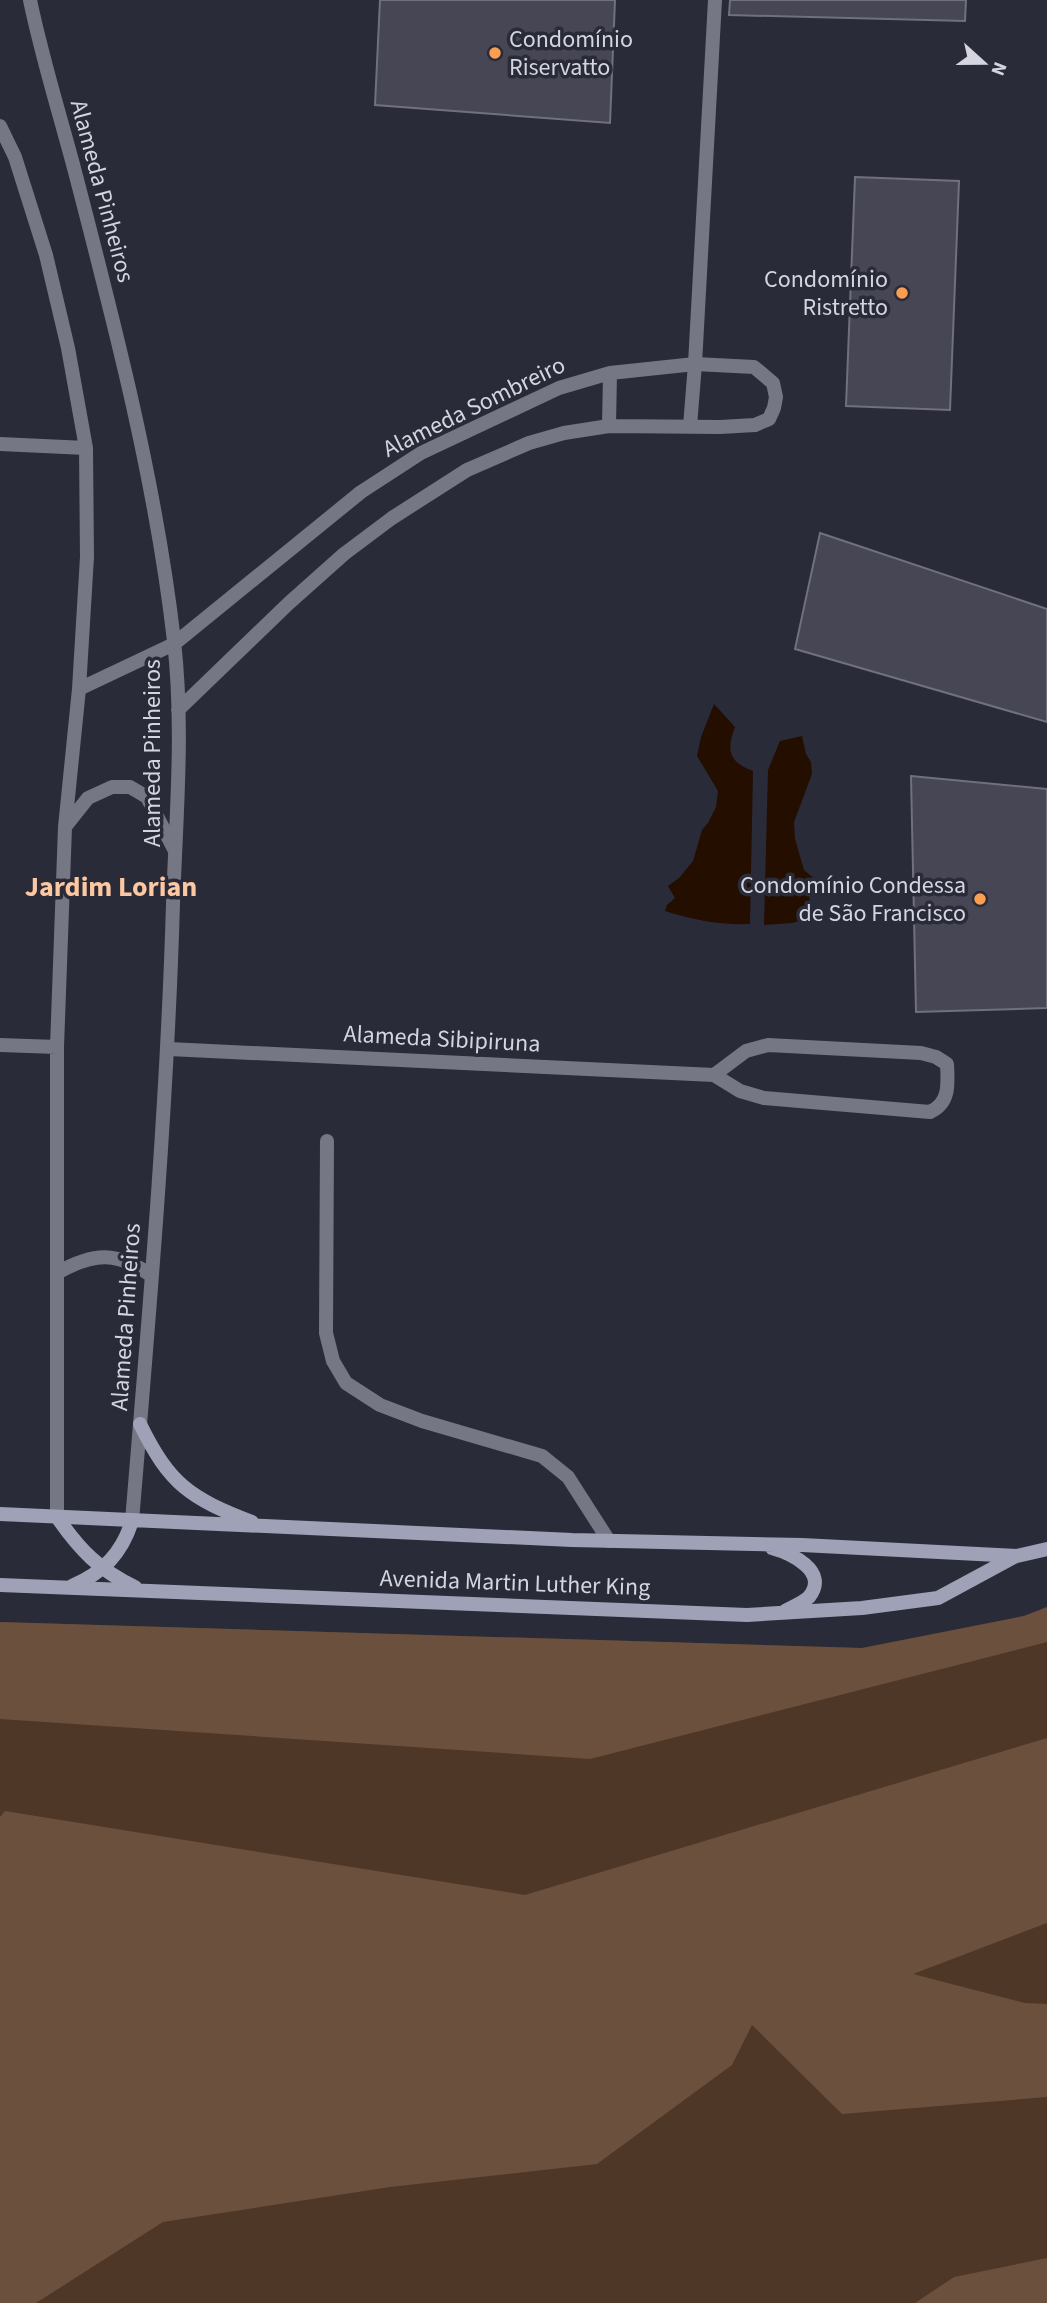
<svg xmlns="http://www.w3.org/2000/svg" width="1047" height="2303" viewBox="0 0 1047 2303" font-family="'Source Sans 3',sans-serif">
<rect width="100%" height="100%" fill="#2a2b39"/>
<path fill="#4e3726" d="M1047,1607V2303H0V1622L862,1648L1024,1616Z"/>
<path fill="#6b503d" d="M1047,1607V1642L590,1759L0,1719V1622L862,1648L1024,1616Z
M1047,1738V1923L913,1974L1025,2003L1047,2004V2097L842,2114L752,2025L732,2065L597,2164L390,2187L163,2222L36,2303H0V1817L5,1811L525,1895Z
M1047,2258V2303H915L954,2277Z"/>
<path fill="#230e00" d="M714,704L735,727C726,750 729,762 753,771L750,924C719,925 694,920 665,911L667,905L675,898L668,886L679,878L693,861L702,830L708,823L716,807L718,791L697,756L701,737Z
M802,736L806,754L811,762L812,774L794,822L795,839L804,870L817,881L809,898L817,916L792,923L764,925L768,770L780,741Z"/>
<path fill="#464655" stroke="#6f7080" stroke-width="2" d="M380,0H615L610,123L375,105Z
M730,0H966L965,21L729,15Z
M855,177L959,181L950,410L846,406Z
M820,533L1047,609V722L795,649Z
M911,776L1047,789V1008L916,1012Z"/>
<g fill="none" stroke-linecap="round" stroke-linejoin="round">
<path stroke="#767784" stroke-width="14" d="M690,426L695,364L715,0
M169,1049L714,1075L740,1091L764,1098L930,1112C950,1103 948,1084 947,1064L936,1057L921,1053L768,1045L746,1051L714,1075
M327,1141L326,1333L333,1361L346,1383L380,1405L422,1421L542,1456L568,1477L609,1541"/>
<path stroke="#767784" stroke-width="14" d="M30,0C42,58 60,115 75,172C115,326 156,483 174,641C184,729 176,816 173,904C167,1110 149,1316 132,1521
M0,126L15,157L46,255L68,348L86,448L87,557L79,689L65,827L57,1047V1517
M609,426L610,373
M0,444L86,448
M79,689L174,644L361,492L421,453L559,388L610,373L695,364L754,367L773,383L776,397L774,408L769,419L755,425L720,427L609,426L564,433L529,443L467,470L392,518L344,554L289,603L178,710
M65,827L88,798L112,787H130L147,797L174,849
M0,1045L57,1047
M57,1273C94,1252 117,1251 152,1276"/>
<path stroke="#9fa1b6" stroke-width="14" d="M140,1424C170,1485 190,1498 252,1522
M0,1514L572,1540L802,1545L1017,1556L1047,1549
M57,1517C79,1549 100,1571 135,1587
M772,1548C790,1553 830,1571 809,1597C803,1603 792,1607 785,1611
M0,1585L747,1615L862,1608L938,1598L1016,1556
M72,1586C103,1573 122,1553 132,1521"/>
</g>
<g fill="#fb9e51" stroke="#2a2b39" stroke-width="2.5">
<circle cx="495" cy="53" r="7"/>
<circle cx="902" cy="293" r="7"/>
<circle cx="980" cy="899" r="7"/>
</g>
<g text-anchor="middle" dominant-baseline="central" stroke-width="7" stroke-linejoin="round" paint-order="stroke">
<g font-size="24" fill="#d4d5de" stroke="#2a2b39" text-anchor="end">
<text x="509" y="39" text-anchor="start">Condomínio<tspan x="509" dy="28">Riservatto</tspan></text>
<text x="888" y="279">Condomínio<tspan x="888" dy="28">Ristretto</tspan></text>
<text x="966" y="885">Condomínio Condessa<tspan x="966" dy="28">de São Francisco</tspan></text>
</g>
<g font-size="24" fill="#d4d5de" stroke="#2a2b39">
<text transform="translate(102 191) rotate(75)">Alameda Pinheiros</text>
<text transform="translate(474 407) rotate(-26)">Alameda Sombreiro</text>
<text transform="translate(152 753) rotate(-90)">Alameda Pinheiros</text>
<text transform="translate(442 1039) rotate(3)">Alameda Sibipiruna</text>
<text transform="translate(126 1317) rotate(-86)">Alameda Pinheiros</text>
<text transform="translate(515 1583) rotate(2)">Avenida Martin Luther King</text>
</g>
<g font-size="28" font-weight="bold" fill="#fdc8a1" stroke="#2a2b39">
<text x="111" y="887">Jardim Lorian</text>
</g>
</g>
<g transform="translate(984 63) rotate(111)" stroke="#2a2b39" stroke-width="5" paint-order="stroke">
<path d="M0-5L12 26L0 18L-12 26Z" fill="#d4d5de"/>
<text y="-10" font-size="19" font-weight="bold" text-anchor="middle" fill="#d4d5de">N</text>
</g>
</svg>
